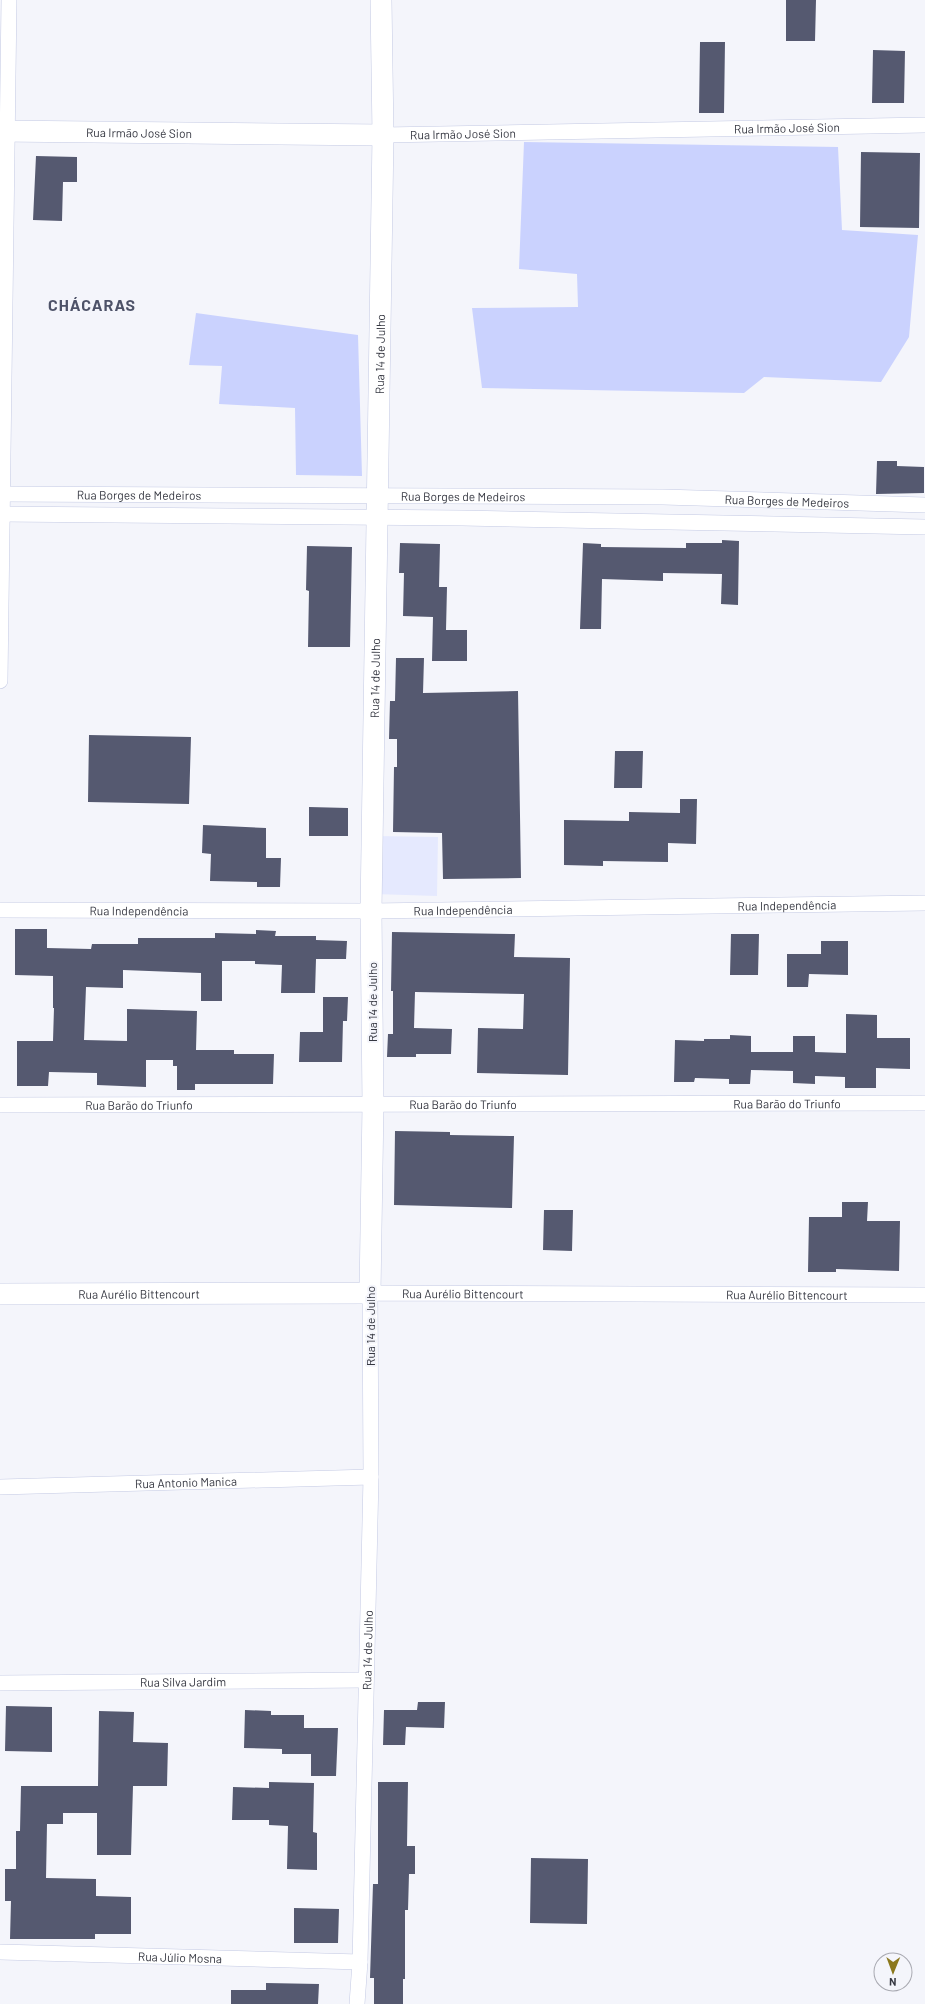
<svg xmlns="http://www.w3.org/2000/svg" width="925" height="2004" viewBox="0 0 925 2004" font-family="Barlow,sans-serif">
<rect width="100%" height="100%" fill="#f4f5fb"/>
<path fill="#e5e9fe" d="M375,836L438,837L437,896L374,894Z"/>
<path fill="#cad2fe" d="M524,142L838,147L842,230L918,235L909,337L881,382L764,377L744,393L482,388L472,308L578,307L577,274L519,269Z
M196,313L358,335L362,476L296,475L295,408L219,404L222,366L189,365Z"/>
<path fill="#555970" d="M786,0H816L815,41H786Z
M700,42H725L724,113H699Z
M873,50L905,51L904,103H872Z
M861,152L920,153L919,228L860,227Z
M36,156L77,157V182H63L62,221L33,220Z
M877,461H897V466L924,467V493L876,494Z
M722,540L739,541L738,605L721,604L722,574L663,573V581L602,579L601,629H580L583,543L601,544V547L686,548V543H722Z
M400,543L440,544L439,587H447L446,630H467V661H432L433,617L403,616L404,573H399Z
M307,546L352,547L350,647H308L309,591L306,590Z
M396,658H424L423,693L518,691L521,878L443,879L442,833L393,832L394,767H397V739H389L390,701H395Z
M89,735L191,737L189,804L88,802Z
M615,751H643L642,788H614Z
M680,799H697L696,844L668,843V862L603,861V866L564,865V820L629,821V812L680,813Z
M309,807L348,808V836H309Z
M203,825L266,828V858H281L280,887H257V882L210,881L211,854L202,853Z
M15,929H47V948L91,949L92,944H138V938H215V933L256,934V930L276,931L275,936H316V940L347,941L346,959H316L315,993H281L282,965L255,964V961H222V1001H201V973L123,970V988L86,987L84,1040L127,1041V1009L197,1011L196,1050H234V1054H274L273,1084H195V1090H177V1066H173V1060H146V1087L97,1085V1073L49,1072L48,1086H17V1041H53L54,1008H53V976L15,975Z
M392,932L515,934L514,957L570,958L568,1075L477,1073L478,1028L523,1029L524,994L415,992L414,1028L452,1029L451,1054H416V1057H387L388,1034H393V991H391Z
M731,934H759L758,975H730Z
M821,941H848V975L809,974L808,987H787V954H821Z
M323,997H348L347,1021H343L342,1062H299L300,1032H323Z
M846,1014L877,1015V1038H910V1069L876,1068V1088H845V1077L815,1076V1084L793,1083V1071L751,1070L750,1084H729V1079L695,1078L694,1082H674L675,1040L704,1041V1039H730V1035L751,1036V1052H793V1036H815V1052L846,1053Z
M395,1131L450,1132V1135L514,1136L512,1208L394,1205Z
M842,1202H868L867,1221H900L899,1271L836,1269V1272H808L809,1217H842Z
M544,1210H573L572,1251L543,1250Z
M418,1702H445L444,1728L406,1727L405,1745H383L384,1710H417Z
M6,1706L52,1707V1752L5,1751Z
M245,1710L271,1711V1715H304V1728H338L336,1776H311V1754H282V1749L244,1748Z
M99,1711L134,1712L133,1742L168,1743L167,1786H133L131,1855H97V1813H63V1824H47L46,1878L96,1879V1896L131,1897V1934H95V1939H10L11,1901H5V1869H16V1831H20L21,1786H98Z
M269,1782L314,1783L313,1832L317,1833V1870L287,1869L288,1826L269,1825V1820H232L233,1787L269,1788Z
M378,1782H408L407,1846H415V1874H409L408,1910H405V1979H403V2004H374V1978H370L373,1884H378Z
M531,1858L588,1859L587,1924L530,1923Z
M294,1908L339,1909L338,1943H294Z
M266,1983L319,1984L318,2004H231V1990H266Z"/>
<g fill="none" stroke-linecap="round" stroke-linejoin="round">
<g stroke="#c4cae4" stroke-width="16">
<g id="street">
<path id="s1" d="M383,135L925,125"/>
<path id="s2" d="M0,494L663,497L925,505"/>
<path d="M0,514L462,518L925,527"/>
<path d="M0,681L9,0"/>
<path id="s3" d="M0,910L371,911L925,903"/>
<path id="s4" d="M0,1105L925,1103"/>
<path id="s5" d="M0,1487L371,1477"/>
<path id="s6" d="M0,1683L366,1680"/>
<path id="s7" d="M0,1952L360,1962"/>
<path id="s8" d="M357,2004L360,1962L371,1477L370,1293L925,1295"/>
</g>
</g>
<g stroke="#c4cae4" stroke-width="22">
<g id="secondary">
<path id="s9" d="M0,131L383,135"/>
<path id="s10" d="M0,1294L370,1293L373,1105L371,911L383,135L381,0"/>
</g>
</g>
<use href="#street" stroke="#fff" stroke-width="15"/>
<use href="#secondary" stroke="#fff" stroke-width="21"/>
</g>
<g text-anchor="middle" dominant-baseline="central" stroke-width="4" stroke-linejoin="round" paint-order="stroke">
<g font-size="12" fill="#363842" stroke="#f4f5fb">
<text stroke="none"><textPath href="#s1" startOffset="404">Rua Irmão José Sion</textPath></text>
<text stroke="none"><textPath href="#s9" startOffset="139">Rua Irmão José Sion</textPath></text>
<text stroke="none"><textPath href="#s1" startOffset="80">Rua Irmão José Sion</textPath></text>
<text stroke="none"><textPath href="#s10" startOffset="1309">Rua 14 de Julho</textPath></text>
<text stroke="none"><textPath href="#s2" startOffset="139">Rua Borges de Medeiros</textPath></text>
<text stroke="none"><textPath href="#s2" startOffset="463">Rua Borges de Medeiros</textPath></text>
<text stroke="none"><textPath href="#s2" startOffset="787">Rua Borges de Medeiros</textPath></text>
<text stroke="none"><textPath href="#s10" startOffset="985">Rua 14 de Julho</textPath></text>
<text stroke="none"><textPath href="#s3" startOffset="787">Rua Independência</textPath></text>
<text stroke="none"><textPath href="#s3" startOffset="139">Rua Independência</textPath></text>
<text stroke="none"><textPath href="#s3" startOffset="463">Rua Independência</textPath></text>
<text transform="translate(372 1002) rotate(-90)">Rua 14 de Julho</text>
<text stroke="none"><textPath href="#s4" startOffset="787">Rua Barão do Triunfo</textPath></text>
<text stroke="none"><textPath href="#s4" startOffset="139">Rua Barão do Triunfo</textPath></text>
<text stroke="none"><textPath href="#s4" startOffset="463">Rua Barão do Triunfo</textPath></text>
<text stroke="none"><textPath href="#s10" startOffset="139">Rua Aurélio Bittencourt</textPath></text>
<text stroke="none"><textPath href="#s8" startOffset="804">Rua Aurélio Bittencourt</textPath></text>
<text stroke="none"><textPath href="#s8" startOffset="1128">Rua Aurélio Bittencourt</textPath></text>
<text transform="translate(370 1326) rotate(-90)">Rua 14 de Julho</text>
<text stroke="none"><textPath href="#s5" startOffset="186">Rua Antonio Manica</textPath></text>
<text stroke="none"><textPath href="#s8" startOffset="354">Rua 14 de Julho</textPath></text>
<text stroke="none"><textPath href="#s6" startOffset="183">Rua Silva Jardim</textPath></text>
<text stroke="none"><textPath href="#s7" startOffset="180">Rua Júlio Mosna</textPath></text>
</g>
<g font-size="16" font-weight="bold" letter-spacing="1" fill="#4d5268" stroke="#f4f5fb">
<text x="92" y="304">CHÁCARAS</text>
</g>
</g>
<g transform="translate(893 1972) rotate(181)"><circle r="19" fill="#f4f5fb" stroke="#a8a9b1"/>
<path d="M0-3L7 15L0 10L-7 15Z" fill="#8b781d"/>
<text y="-6" font-size="11" font-weight="bold" text-anchor="middle" fill="#363842">N</text>
</g>
</svg>
